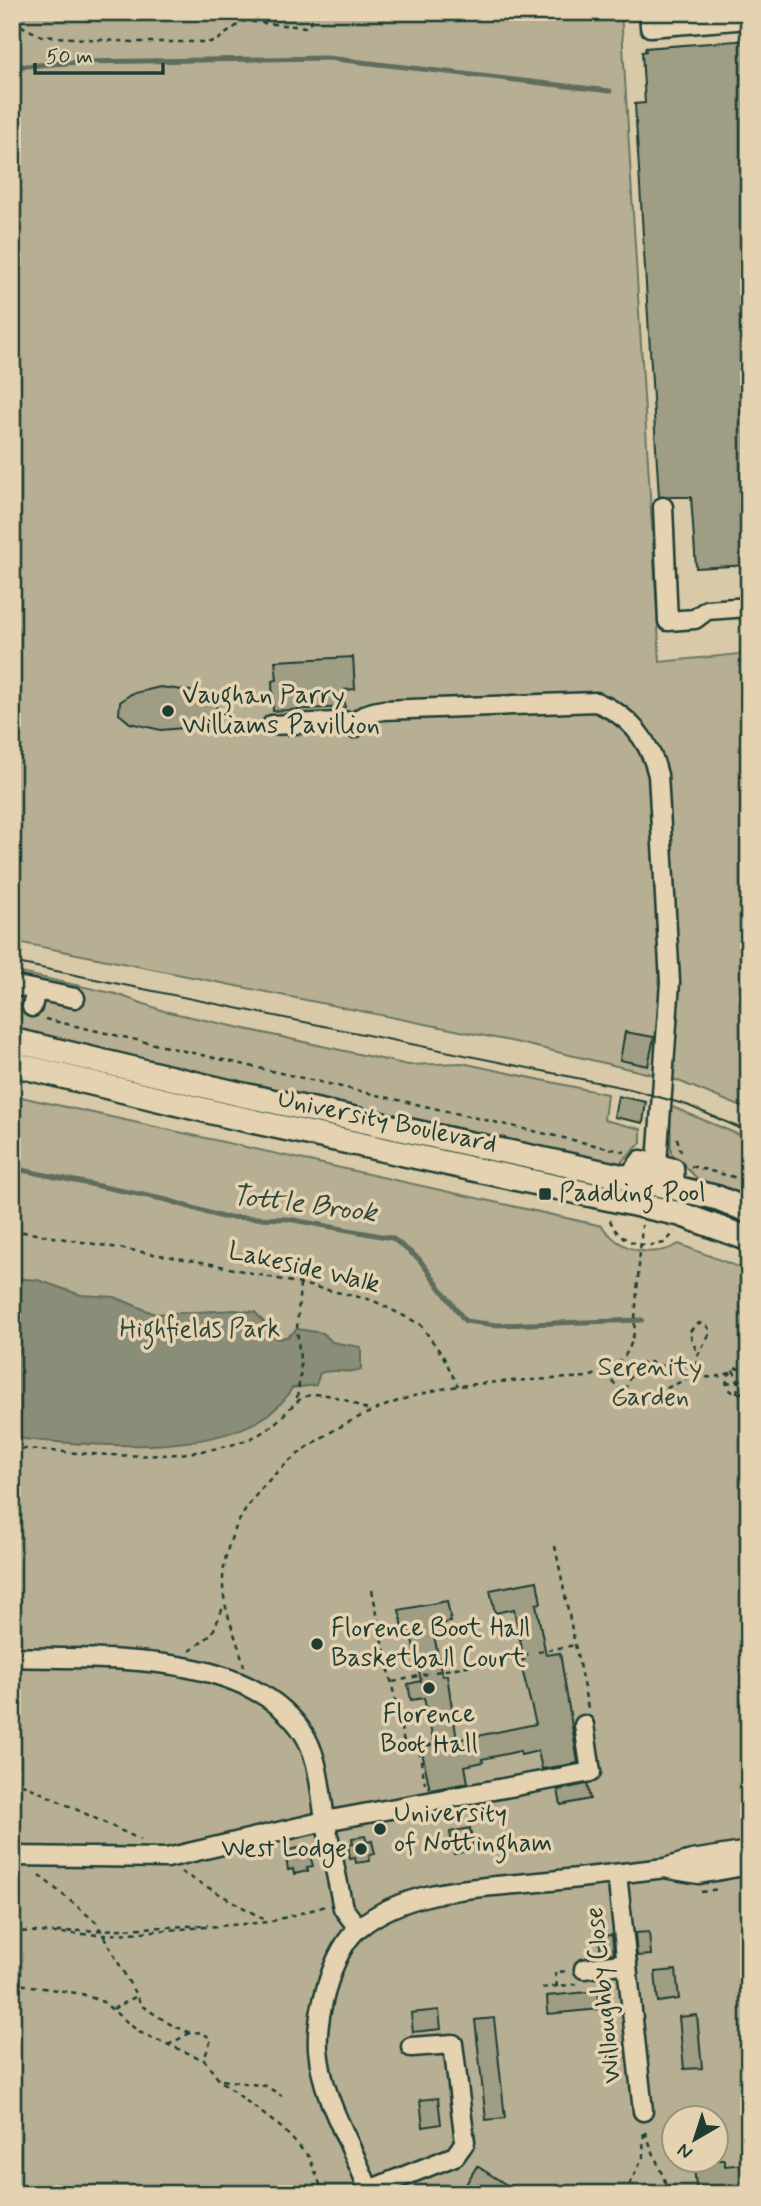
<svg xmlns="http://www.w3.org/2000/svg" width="761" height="2206" viewBox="0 0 761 2206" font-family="Mynerve,sans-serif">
<rect width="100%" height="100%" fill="#d8c9a8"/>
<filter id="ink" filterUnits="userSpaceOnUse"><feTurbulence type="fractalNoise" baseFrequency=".0143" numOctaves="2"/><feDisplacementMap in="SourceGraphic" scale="14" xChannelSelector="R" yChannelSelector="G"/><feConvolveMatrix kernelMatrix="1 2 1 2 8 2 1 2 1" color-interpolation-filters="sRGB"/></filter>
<g filter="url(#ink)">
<path fill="#b6af93" stroke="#6a7664" stroke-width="2" fill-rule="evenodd" d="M12,12H621L660,662L749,653V1110L676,1080L515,1042L12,941Z
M12,971L116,994L164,1011L408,1065L462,1063L607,1094L604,1120L641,1129V1143L616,1167L12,1031Z
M12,1095L602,1226C620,1251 652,1259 679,1244L749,1271V2194H12ZM674,2118H716V2160H674Z
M670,1106L749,1139V1196L701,1182L671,1153Z"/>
<path fill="#8a8d77" stroke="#5f6d5c" stroke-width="2" d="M12,1278L38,1280L81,1295L115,1297L155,1314L235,1310L255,1312L278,1339L289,1336L297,1329L323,1333L332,1342L361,1347V1370C347,1374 334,1368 320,1373L316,1385L292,1388C251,1464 86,1445 12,1438Z"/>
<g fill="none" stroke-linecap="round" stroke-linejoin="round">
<path stroke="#5f6d5c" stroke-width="5" d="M12,67L80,62L327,58L610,91
M12,1168L167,1200L222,1217L288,1219L392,1238L419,1259L465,1321L497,1325L642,1320"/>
</g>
<path fill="#9f9e84" stroke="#1f3d34" stroke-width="2" d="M749,40V565L696,568L691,497H659L635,104L645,103L642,52L646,51L645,48Z
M353,657L355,689L344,690L345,707L273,711L272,681L277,680L275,661Z
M160,687L198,692L214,701L219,713L209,722L195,727L161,730L130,723L119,714L120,702L131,694Z
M625,1032L654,1037L648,1066L620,1060Z
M618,1096L646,1102L643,1123L614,1117Z
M537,1581L541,1603L536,1604L546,1655L560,1653L578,1763L542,1769L538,1751L521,1755L520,1751L482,1759L483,1762L465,1766L468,1783L430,1790L421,1747L434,1744L424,1698L411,1700L408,1684L421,1681L410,1630L404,1631L399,1610L447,1601L451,1622L432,1625L442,1676L447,1675L457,1740L536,1724L520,1661L524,1660L514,1609L495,1613L490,1590Z
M587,1784L590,1799L561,1805L558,1790Z
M470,1828L474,1849L454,1854L450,1832Z
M365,1836L367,1842L372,1841L375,1854L369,1855L370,1861L356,1863L355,1858L350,1859L348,1845L353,1844L352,1838Z
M303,1847L304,1853L309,1852L313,1866L307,1867L308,1871L294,1874L293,1869L288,1870L286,1857L290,1856L289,1850Z
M649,1932L651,1955L637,1956L635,1933Z
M612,1935L614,1953L601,1955L599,1936Z
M676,1970L679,1999L658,2002L655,1972Z
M598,1991L600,2009L548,2014L547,1996Z
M439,2010L441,2029L413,2032L411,2013Z
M697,2015L702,2068L684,2069L679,2017Z
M494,2018L505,2118L486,2120L475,2020Z
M438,2098L441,2124L423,2127L420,2100Z
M693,2160H725V2166L744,2164L748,2194H697Z
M477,2166L521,2194H460Z"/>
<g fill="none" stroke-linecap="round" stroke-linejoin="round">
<g stroke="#1f3d34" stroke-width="23">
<path id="minor" d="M649,12L650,27L749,19
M663,507L668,621L695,619L707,610L749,607
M272,725L357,721
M354,728C358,715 371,712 383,710L596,702C629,715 650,741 658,775L670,982L657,1163
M12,985L36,990L32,1007
M36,990L75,998
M627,1178L641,1160L674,1168L675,1188
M12,1657C100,1660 245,1649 302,1731C319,1755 320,1791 325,1819C331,1848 337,1878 343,1908L358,1928
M12,1856L167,1858L325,1821L591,1772L584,1725
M669,1869L699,1874L749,1865
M617,1874L643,2111
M584,1969L627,1963
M369,2190L455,2156L465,2142L453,2044L411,2047
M370,2194C354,2146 322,2102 318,2049C316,2015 332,1949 360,1927C408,1888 480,1888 539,1882C581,1878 623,1873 665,1868L692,1860L749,1851"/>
</g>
<g stroke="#1f3d34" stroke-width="28">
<path id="major" d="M12,1040L239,1094L675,1188L718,1198L749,1211
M12,1064L229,1116L680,1214L749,1239"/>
</g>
<path stroke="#1f3d34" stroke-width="2.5" stroke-dasharray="5 5" stroke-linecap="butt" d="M12,21L41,36L133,42H215L243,21L305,27L320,12
M45,1019L625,1152
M677,1138L681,1152
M691,1166L749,1181
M610,1220C618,1242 643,1249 664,1243L675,1232
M12,1230L207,1263L372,1300L420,1324L443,1356L458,1386
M733,1370L739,1381
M609,1371C618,1411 668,1390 691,1376
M749,1373L737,1368L727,1376C725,1385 728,1391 737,1394L749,1390
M694,1376L698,1355L710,1333L708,1327L699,1323L689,1332L698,1355
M726,1383L739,1381L749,1386
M625,1390L633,1369L647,1361C674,1369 701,1385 729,1373
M737,1393L739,1381L748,1373
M297,1398L301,1370L297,1329L300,1284
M12,1448C87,1453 167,1465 241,1442C306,1421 281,1367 370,1411
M555,1546L588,1708
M372,1590L405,1747L418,1744L425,1784
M190,1651L212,1634L224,1605
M538,1652L575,1645
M244,1667C238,1638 222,1611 223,1580C226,1472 367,1398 460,1386C502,1380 545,1380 587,1377C613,1370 628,1361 634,1333L642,1225
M435,1672L530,1654
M393,1682L427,1674
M12,1779L141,1840
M181,1872L267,1921
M39,1875L96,1922L142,2006L170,2024L190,2033L202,2032L211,2039L204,2060
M701,1892L719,1889
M12,1931L104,1935L269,1922L326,1906
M57,1932L208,1925
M12,1983L82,1994L103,2002L139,2032L204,2060L219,2080L283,2129L309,2157L324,2194
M17,1984L19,1932
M557,1987L555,1972L569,1971
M542,1988L577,1984
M113,2009L135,1997
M168,2045L190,2033
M222,2080L266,2086L282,2096
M645,2132L670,2194
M625,2194L643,2157L644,2128"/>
<use href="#minor" stroke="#e4d2b0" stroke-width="18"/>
<use href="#major" stroke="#e4d2b0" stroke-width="23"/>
<path stroke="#1f3d34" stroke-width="2" d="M12,962L630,1089L687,1105L749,1132"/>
</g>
</g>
<g fill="#1f3d34" stroke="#e4d2b0" stroke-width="2.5">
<circle cx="168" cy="711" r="7"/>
<rect x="538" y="1187" width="14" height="14" rx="3.5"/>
<circle cx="317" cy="1644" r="7"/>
<circle cx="429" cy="1688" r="7"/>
<circle cx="380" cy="1829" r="7"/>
<circle cx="361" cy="1849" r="7"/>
</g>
<g text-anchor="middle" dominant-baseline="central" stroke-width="7" stroke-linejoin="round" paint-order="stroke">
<g font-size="26" fill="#1f3d34" stroke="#e4d2b0" text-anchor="start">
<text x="182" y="696">Vaughan Parry<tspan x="182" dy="30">Williams Pavillion</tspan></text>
<text x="559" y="1194">Paddling Pool</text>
<text x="331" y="1629">Florence Boot Hall<tspan x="331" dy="30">Basketball Court</tspan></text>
<text x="429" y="1715" text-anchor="middle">Florence<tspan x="429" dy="30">Boot Hall</tspan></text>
<text x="394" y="1814">University<tspan x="394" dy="30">of Nottingham</tspan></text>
<text x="347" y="1849" text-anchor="end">West Lodge</text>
</g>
<g font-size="26" fill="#1f3d34" stroke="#e4d2b0">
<text transform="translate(387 1122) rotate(12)">University Boulevard</text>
<text transform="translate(304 1268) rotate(13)">Lakeside Walk</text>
<text transform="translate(604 1995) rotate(-96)">Willoughby Close</text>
</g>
<g font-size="26" fill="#2e483e" stroke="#e4d2b0">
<text x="200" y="1330">Highfields Park</text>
<text x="650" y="1368">Serenity<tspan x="650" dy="30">Garden</tspan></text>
</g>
<g font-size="28" font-style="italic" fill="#2f493e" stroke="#e4d2b0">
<text transform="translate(304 1205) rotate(7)">Tottle Brook</text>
</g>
</g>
<rect width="761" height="2206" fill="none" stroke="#e4d2b0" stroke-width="42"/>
<rect x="21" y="21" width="719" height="2164" fill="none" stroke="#1f3d34" stroke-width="2.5" filter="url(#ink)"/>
<g transform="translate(695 2139) rotate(219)"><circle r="33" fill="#e4d2b0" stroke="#95967e" stroke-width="2"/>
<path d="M0-5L12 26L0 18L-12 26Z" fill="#1f3d34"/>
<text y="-10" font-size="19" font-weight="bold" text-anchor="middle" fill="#1f3d34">N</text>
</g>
<path d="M35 63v10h128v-10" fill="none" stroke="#1f3d34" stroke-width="3.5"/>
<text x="46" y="63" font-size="21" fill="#1f3d34" stroke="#e4d2b0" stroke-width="5" paint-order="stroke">50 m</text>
</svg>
